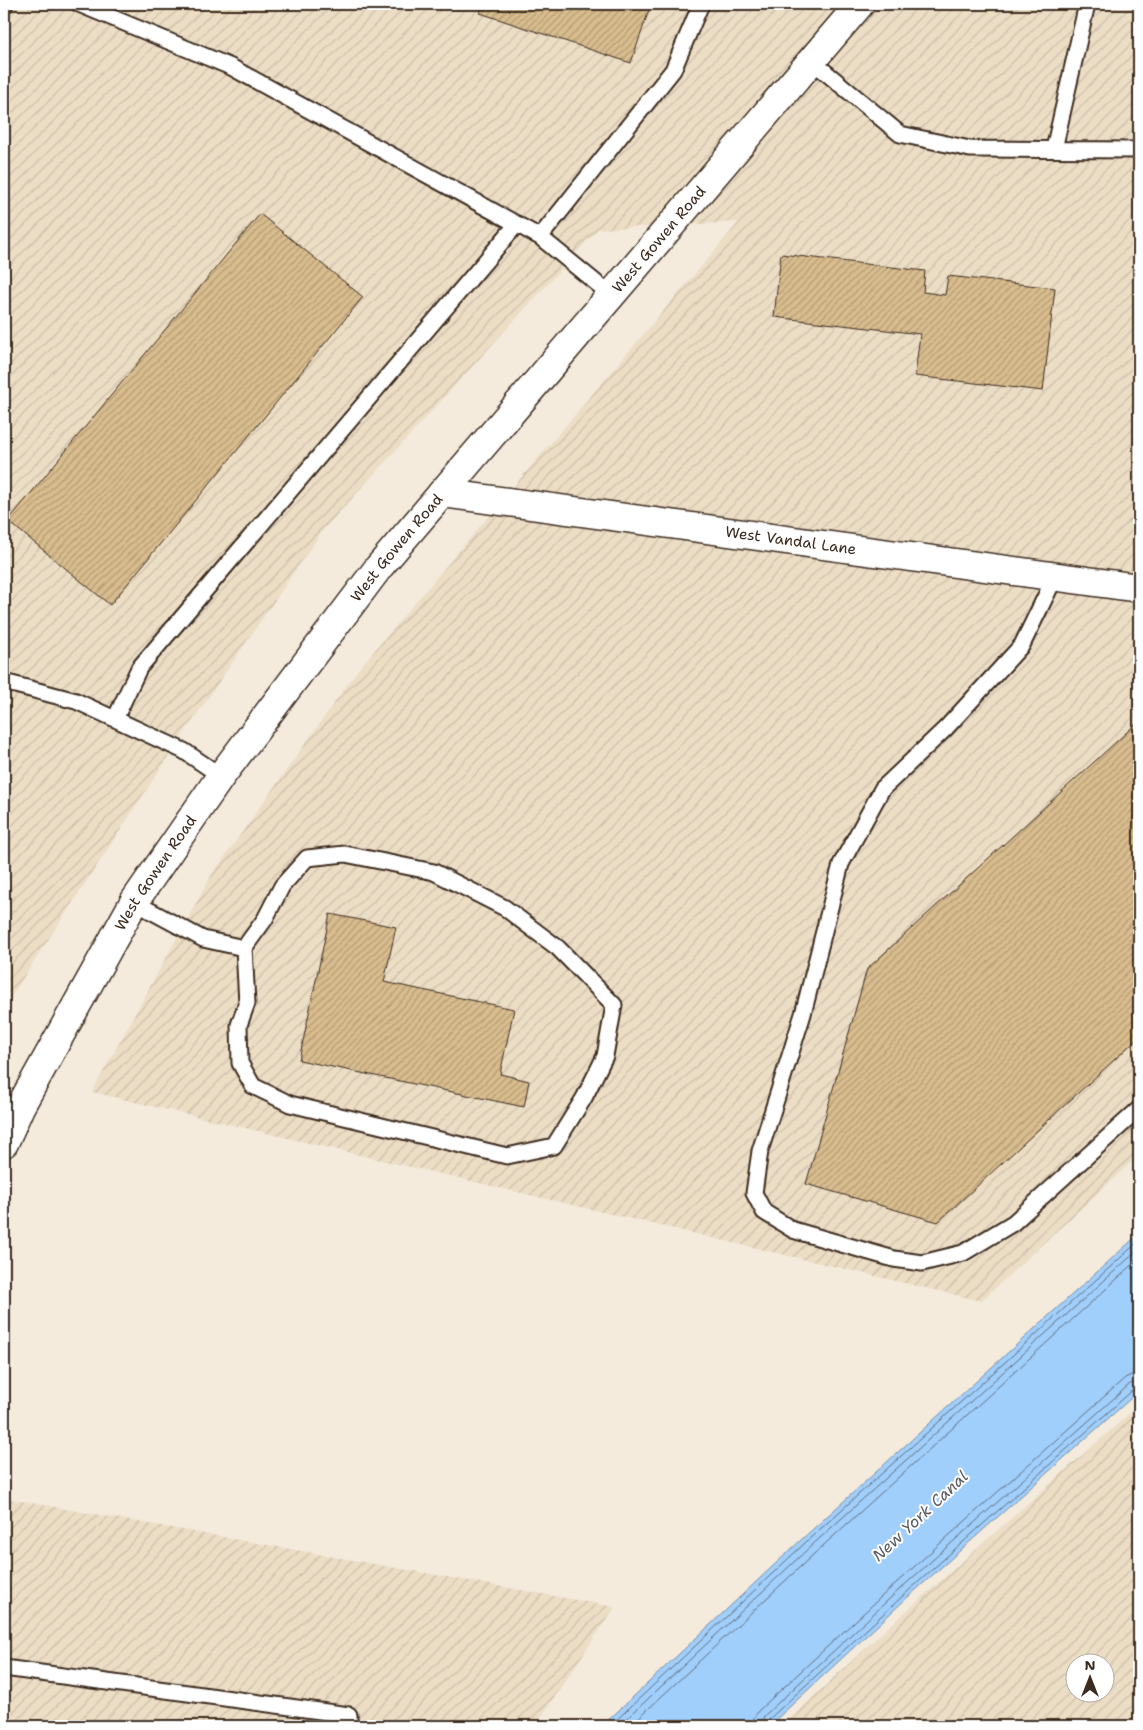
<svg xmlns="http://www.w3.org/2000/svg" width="1143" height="1730" viewBox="0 0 1143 1730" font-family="'Shantell Sans',sans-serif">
<defs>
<pattern id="industrial-furrows" width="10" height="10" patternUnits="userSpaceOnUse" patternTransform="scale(1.25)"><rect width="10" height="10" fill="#ecddc5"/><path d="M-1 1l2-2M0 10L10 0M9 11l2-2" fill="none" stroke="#cbbea9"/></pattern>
<pattern id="building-hatch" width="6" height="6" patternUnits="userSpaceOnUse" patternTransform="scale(1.25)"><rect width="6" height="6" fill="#d9bd8e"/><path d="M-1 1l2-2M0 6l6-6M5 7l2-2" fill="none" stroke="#b19a73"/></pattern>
</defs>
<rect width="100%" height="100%" fill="#f4ebdd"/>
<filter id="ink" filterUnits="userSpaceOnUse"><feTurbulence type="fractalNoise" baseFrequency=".02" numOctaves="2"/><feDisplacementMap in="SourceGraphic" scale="10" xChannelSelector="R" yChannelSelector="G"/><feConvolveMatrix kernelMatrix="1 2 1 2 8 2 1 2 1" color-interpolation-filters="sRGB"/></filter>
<g filter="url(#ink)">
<path fill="url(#industrial-furrows)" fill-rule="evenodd" d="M4,4H1139V1155L981,1301L92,1092L211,876L357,671L739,222L598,229L323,530L182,736L4,1007Z
M1139,1405V1726H782L885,1630ZM1076,1662H1106V1692H1076Z
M4,1498L615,1607L535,1726H4Z"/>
<path fill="#a0cffc" stroke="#788da3" d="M1139,1234V1391L908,1597L769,1726H602L802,1539Z"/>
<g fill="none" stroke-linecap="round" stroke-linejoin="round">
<path stroke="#636c77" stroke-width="1" d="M610,1726L806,1542L1139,1241
M619,1726L810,1547L1139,1249
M630,1726L815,1553L1139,1259
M753,1726L754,1718L758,1711L895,1584L1125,1378L1131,1375L1139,1373
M760,1726L764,1716L900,1589L1130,1384L1139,1381
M766,1726L768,1720L905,1594L1134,1389L1139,1387"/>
</g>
<path fill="url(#building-hatch)" stroke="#3b2a1e" d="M483,4H651L631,63L480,13Z
M260,214L363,297L110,605L8,521Z
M781,254L925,271L923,292L945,295L948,276L1055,288L1043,391L915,376L920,334L774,317Z
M1139,721V1037L938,1222L806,1184L867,969Z
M330,914L396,927L384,982L514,1009L500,1074L529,1081L524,1107L299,1060Z"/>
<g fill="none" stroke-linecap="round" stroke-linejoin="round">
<g stroke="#3b2a1e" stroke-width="19">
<path id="service" d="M79,4L231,67L540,237
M4,6L5,4
M812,61L900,134L970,149L1139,150
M1054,149L1087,4
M611,295L540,237L673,70L701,4
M1055,577L1022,645L946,728L882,789L841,864L803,1014L760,1151L754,1193L764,1212L793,1230L894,1259L922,1263L963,1253L1013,1223L1139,1109
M4,682L76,701L184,751L221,776
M115,719L139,668L517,224
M134,902L203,939L244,948L265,919L282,886L307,858L345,854L434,872L505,908L558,948L614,1005L605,1056L584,1098L554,1146L507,1156L290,1104L253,1086L240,1063L239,1025L247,1003L244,948
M4,1668L349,1715V1726"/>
</g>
<g stroke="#3b2a1e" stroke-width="31">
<g id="minor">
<path id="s1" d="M442,493L1139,588"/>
</g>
</g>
<g stroke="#3b2a1e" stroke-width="31">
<g id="tertiary">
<path id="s2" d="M4,1143L20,1107L134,902L221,776L379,567L860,4"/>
</g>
</g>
<use href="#service" stroke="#fff" stroke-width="15"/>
<use href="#minor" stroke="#fff" stroke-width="28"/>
<use href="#tertiary" stroke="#fff" stroke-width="28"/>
</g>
</g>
<g text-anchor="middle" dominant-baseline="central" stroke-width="4" stroke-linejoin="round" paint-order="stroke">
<g font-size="15" fill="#3b2a1e" stroke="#fff">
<text stroke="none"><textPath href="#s2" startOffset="1120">West Gowen Road</textPath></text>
<text stroke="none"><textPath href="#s1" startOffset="352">West Vandal Lane</textPath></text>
<text stroke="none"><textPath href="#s2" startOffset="715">West Gowen Road</textPath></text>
<text stroke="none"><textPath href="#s2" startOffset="310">West Gowen Road</textPath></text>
</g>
<g font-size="16" font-style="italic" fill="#595c61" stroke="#fff">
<text transform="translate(920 1516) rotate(-43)">New York Canal</text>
</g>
</g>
<rect width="1143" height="1730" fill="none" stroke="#fff" stroke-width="20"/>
<rect x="10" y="10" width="1123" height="1710" fill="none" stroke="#3b2a1e" stroke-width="2" filter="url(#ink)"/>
<g transform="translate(1090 1678)"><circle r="24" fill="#ffffff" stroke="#b1aaa5"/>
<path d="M0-4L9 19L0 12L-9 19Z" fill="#3b2a1e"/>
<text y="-8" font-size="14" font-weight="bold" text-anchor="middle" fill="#3b2a1e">N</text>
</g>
</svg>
